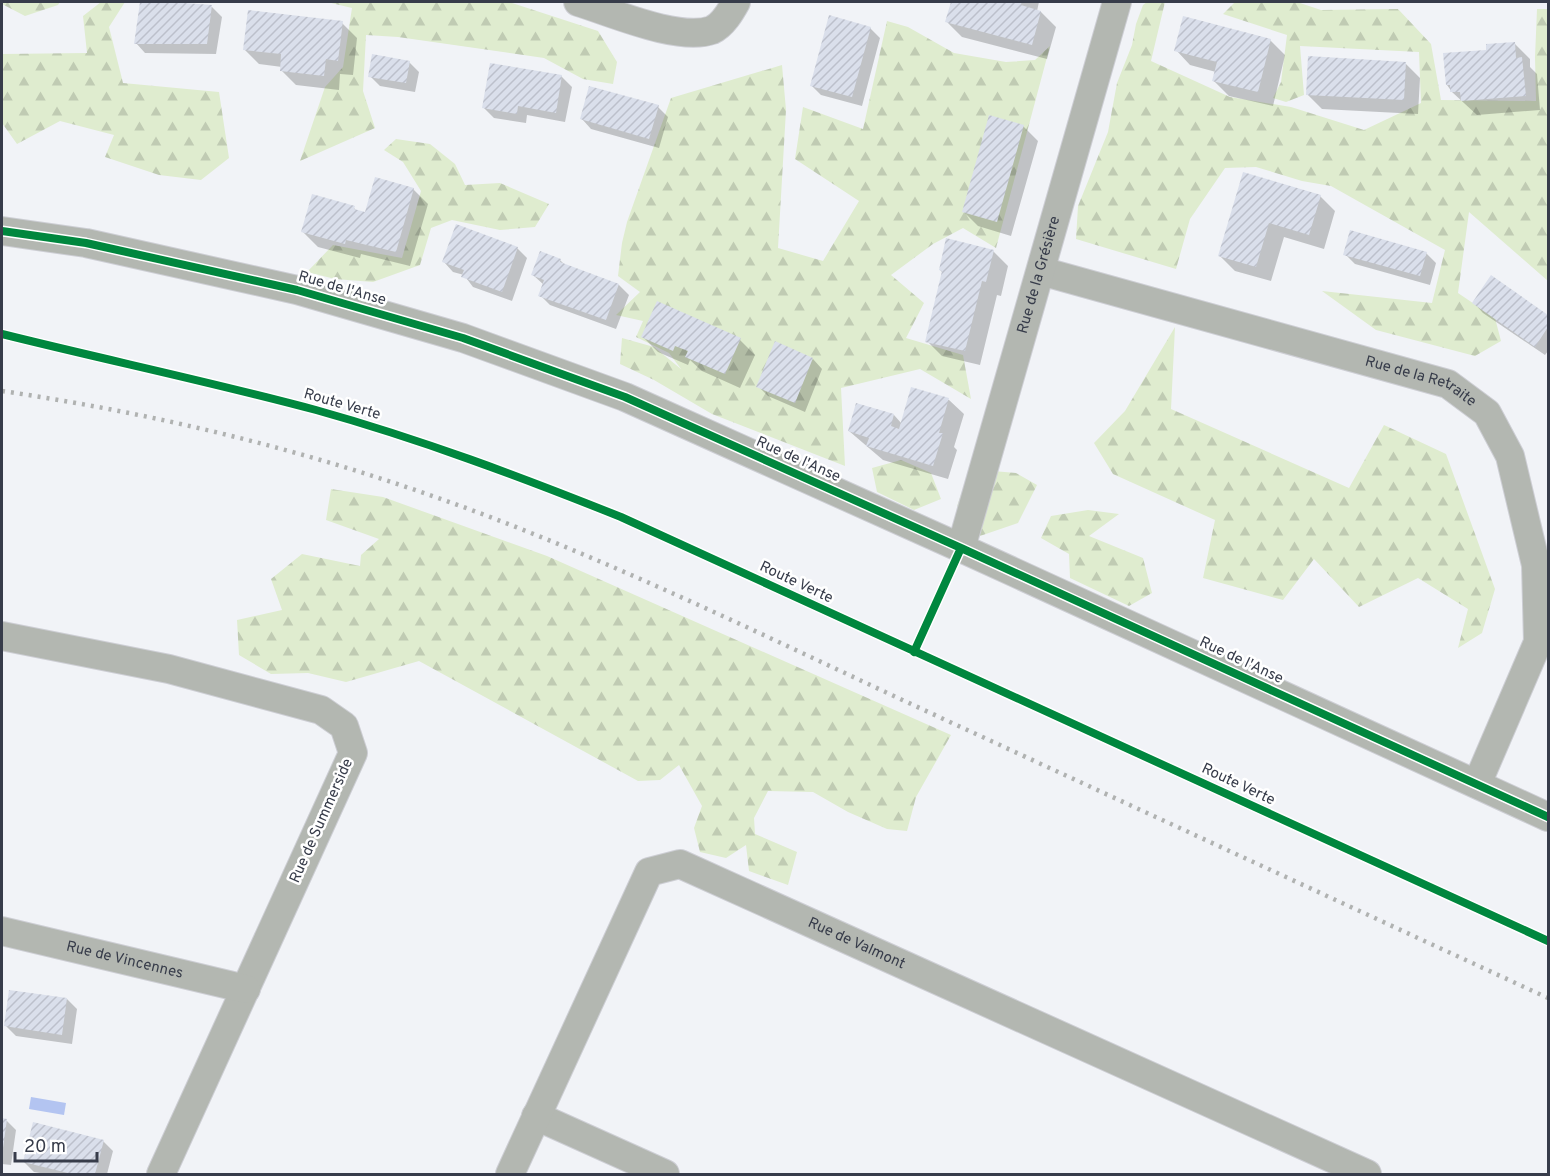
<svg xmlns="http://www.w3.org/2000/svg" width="1550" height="1176" viewBox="0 0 1550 1176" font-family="Overpass,sans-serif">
<defs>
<pattern id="forest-firs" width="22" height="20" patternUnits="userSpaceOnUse" patternTransform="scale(1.5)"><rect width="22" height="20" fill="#dfeccf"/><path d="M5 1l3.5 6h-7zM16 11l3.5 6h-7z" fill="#c0cbb3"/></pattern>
<pattern id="building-hatch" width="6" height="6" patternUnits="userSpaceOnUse" patternTransform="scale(1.5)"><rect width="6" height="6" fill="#dadfeb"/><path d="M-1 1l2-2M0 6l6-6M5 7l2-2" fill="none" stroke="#bcc0cb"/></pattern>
</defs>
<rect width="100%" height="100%" fill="#f1f3f7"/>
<path fill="url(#forest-firs)" d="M2,2H60L58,5L25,16L2,4Z
M101,2H125L109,27L123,83L219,92L229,158L201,180L159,175L105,157L114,135L60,121L17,144L2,123V54L87,53L83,16Z
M327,2H509L598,31L617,62L613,84L583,79L544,58L398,37L366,35L363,91L375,128L300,161L325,87L343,67L352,8Z
M1147,2H1165L1151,61L1230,97L1291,107L1364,130L1421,103L1419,52L1300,46L1304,95L1286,102L1273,98L1281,82L1287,35L1223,14L1235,2H1297L1321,10L1398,9L1431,44L1441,100L1536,101L1535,57L1537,9H1548V281L1469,212L1458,293L1495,318L1501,341L1475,356L1376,330L1322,291L1432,303L1445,250L1331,186L1302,181L1256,167L1225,168L1190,219L1176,269L1076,239L1078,206L1108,132L1117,83L1132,45L1136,24L1143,5Z
M887,21L908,27L954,53L1006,62L1035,60L1050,46L996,248L963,228L933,244L891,275L924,303L906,338L963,355L971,399L920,369L841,388L845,466L712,414L654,380L620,364L622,338L654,347L681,369L669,353L636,337L643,321L616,315L640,292L618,276L622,243L627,222L671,98L782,65L786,110L778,248L823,261L859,201L795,159L803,107L863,129Z
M396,139L430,144L455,164L465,185L500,183L549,204L535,227L500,230L452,220L431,228L420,265L373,282L335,279L307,272L333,245L402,258L421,191L403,162L384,150Z
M1175,327L1171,409L1349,488L1384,425L1446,454L1495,589L1482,633L1458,648L1468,609L1418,578L1359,607L1314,559L1283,600L1203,578L1215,520L1113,474L1094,443L1125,411Z
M901,460L931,473L941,499L914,510L877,492L872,468Z
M970,469L1016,473L1037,485L1018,523L980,536L957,506Z
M331,489L383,497L547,556L951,735L916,797L907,831L887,829L848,812L813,792L768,791L754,818L755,834L797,852L788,885L749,871L746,845L726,858L700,852L694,828L702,806L679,765L660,780L638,781L419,661L346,682L308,673L271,674L239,655L237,620L282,610L271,579L302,554L360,566L361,555L379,539L326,520Z
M1088,510L1119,514L1089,536L1143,558L1152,593L1129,606L1070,578L1069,554L1041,538L1051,516Z"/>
<path fill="#b3c4f1" d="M31,1097L66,1103L64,1115L29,1109Z"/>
<path fill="#0003" d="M142,2L212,7L222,17L216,54L145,53L136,43Z
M952,2H1039L1037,11L1041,12L1056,27L1047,59L962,37L947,22Z
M342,23L357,38L353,75L340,74L339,90L296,85L281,70L282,67L259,64L244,49Z
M870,28L880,38L862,106L821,95L811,85Z
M1270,40L1285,55L1273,106L1229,96L1214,81L1216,72L1190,65L1176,50Z
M1515,44L1530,59V67L1537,74L1540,110L1477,115L1452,92L1447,85L1488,52Z
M409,62L419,72L415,92L380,86L370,76Z
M1405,63L1420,78L1418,114L1322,109L1307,94Z
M562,77L572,87L565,122L527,115L526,123L494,118L484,108Z
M658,107L668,117L659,148L591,129L582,119Z
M1023,126L1038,141L1011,236L978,226L963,211Z
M1244,174L1320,196L1335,211L1324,249L1284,237L1271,281L1235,271L1220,256Z
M413,189L428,204L410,266L361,254L360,258L318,247L303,232L354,208L358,212L366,214Z
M517,248L527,258L512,301L473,287L464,275L453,272L444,262Z
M993,251L1008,266L1001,296L997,295L980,365L942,356L927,341L943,273L940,270Z
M1426,253L1436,263L1430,285L1355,264L1345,254Z
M560,260L565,265L619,285L629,295L616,329L550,305L540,295L544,285L533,275Z
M1491,277L1548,316V351L1545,355L1483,313L1474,303Z
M643,337L740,340L755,355L740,388L702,371L690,360L688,365L658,352Z
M813,359L822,369L805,412L768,396L758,386Z
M912,389L949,400L964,414L954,447L957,450L948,479L883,460L849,431L894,415L902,424Z
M67,999L77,1009L72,1044L16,1036L6,1026Z
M2,1120H6L16,1130L11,1165L2,1164Z
M103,1141L113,1151L107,1174H46L34,1172L24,1162Z"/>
<path fill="url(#building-hatch)" d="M140,2H171L212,5L207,44H134Z
M951,2H1022L1021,5L1041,11L1032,45L945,22Z
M248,10L343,21L338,61L326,59L324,76L280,71L281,54L243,50Z
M829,15L871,27L852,97L810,86Z
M1183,16L1271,39L1258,92L1212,81L1217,62L1174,51Z
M1515,42L1516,58L1522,57L1526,96L1461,101L1460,92H1450V85H1446L1443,53L1486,50V44Z
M372,54L410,61L406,83L368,77Z
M1308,56L1406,62L1404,100L1306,95Z
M490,63L562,75L556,113L518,106L517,114L482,108Z
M589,86L659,105L649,139L580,119Z
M989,115L1024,125L997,222L962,212Z
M1243,172L1321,195L1309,235L1269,223L1256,267L1218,256Z
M375,177L414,188L396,252L346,240L345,244L301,232L312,194L355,206L354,209L365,212Z
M456,224L518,247L502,292L461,277L464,270L442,262Z
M1350,230L1427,252L1420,276L1343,255Z
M946,238L994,250L986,282L982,281L965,351L925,342L942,271L939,270Z
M540,251L561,259L560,262L619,284L606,320L538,296L544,280L531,275Z
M1491,275L1548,315V327L1535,347L1472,303Z
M657,301L741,338L725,374L685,357L688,351L675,346L673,351L641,337Z
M775,341L813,358L795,403L756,387Z
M911,387L949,398L939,433H943L933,466L866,446L869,438L848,431L856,403L894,414L891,426L899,429Z
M9,990L67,998L62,1035L4,1026Z
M2,1118L7,1119L3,1148H2Z
M33,1122L104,1140L95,1174H72L23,1162Z"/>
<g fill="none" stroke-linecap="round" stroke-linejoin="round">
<g stroke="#cdced4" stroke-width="30">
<g id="street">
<path d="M578,2C611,12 679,42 712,30C723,25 731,11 736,2"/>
<path d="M2,231L86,243L297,290L463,338L625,397L961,548L1548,817"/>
<path id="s1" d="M1041,271L1448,384L1487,413L1510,456L1536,565L1538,642L1477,784"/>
<path id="s2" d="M961,548L1117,2"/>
<path d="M2,636L169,669L321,710L344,726L353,753L161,1174"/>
<path id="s3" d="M2,931L246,989"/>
<path d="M536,1116L665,1174"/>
<path id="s4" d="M510,1174L649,872L680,864L1367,1174"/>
</g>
</g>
<use href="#street" stroke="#b3b7b1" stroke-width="28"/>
<path stroke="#b0b2b1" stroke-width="4.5" stroke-dasharray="3 6" stroke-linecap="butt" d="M2,391C131,410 260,439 385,480C571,540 747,628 924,710C1132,806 1340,902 1548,998"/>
<g stroke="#fff" stroke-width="11">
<path id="cycleway" d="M2,231L86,243L297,290L463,338L625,397L961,548L1548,817
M2,334C106,360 212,382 316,410C420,439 521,477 621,517L1548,941
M914,652L961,548"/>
</g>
<use href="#cycleway" stroke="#00873e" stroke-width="8"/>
</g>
<g text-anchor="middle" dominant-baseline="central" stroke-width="5" stroke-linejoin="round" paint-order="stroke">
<g font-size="15" fill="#373c4a" stroke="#fff">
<text stroke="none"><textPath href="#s2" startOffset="284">Rue de la Grésière</textPath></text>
<text transform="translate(342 289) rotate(16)">Rue de l'Anse</text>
<text stroke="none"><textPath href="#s1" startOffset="396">Rue de la Retraite</textPath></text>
<text transform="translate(342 405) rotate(16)">Route Verte</text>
<text transform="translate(798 460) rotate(24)">Rue de l'Anse</text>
<text transform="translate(796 583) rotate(25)">Route Verte</text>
<text transform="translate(1241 661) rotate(25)">Rue de l'Anse</text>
<text transform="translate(1238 785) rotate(25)">Route Verte</text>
<text transform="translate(322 821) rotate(-66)">Rue de Summerside</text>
<text stroke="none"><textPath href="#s4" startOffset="558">Rue de Valmont</textPath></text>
<text stroke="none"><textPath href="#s3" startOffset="126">Rue de Vincennes</textPath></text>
</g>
</g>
<rect width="1550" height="1176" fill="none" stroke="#373c4a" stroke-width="6"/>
<path d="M15 1152v9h82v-9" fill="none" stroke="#373c4a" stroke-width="3"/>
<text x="24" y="1152" font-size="18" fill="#373c4a" stroke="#ffffff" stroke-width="4.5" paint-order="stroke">20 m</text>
</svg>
